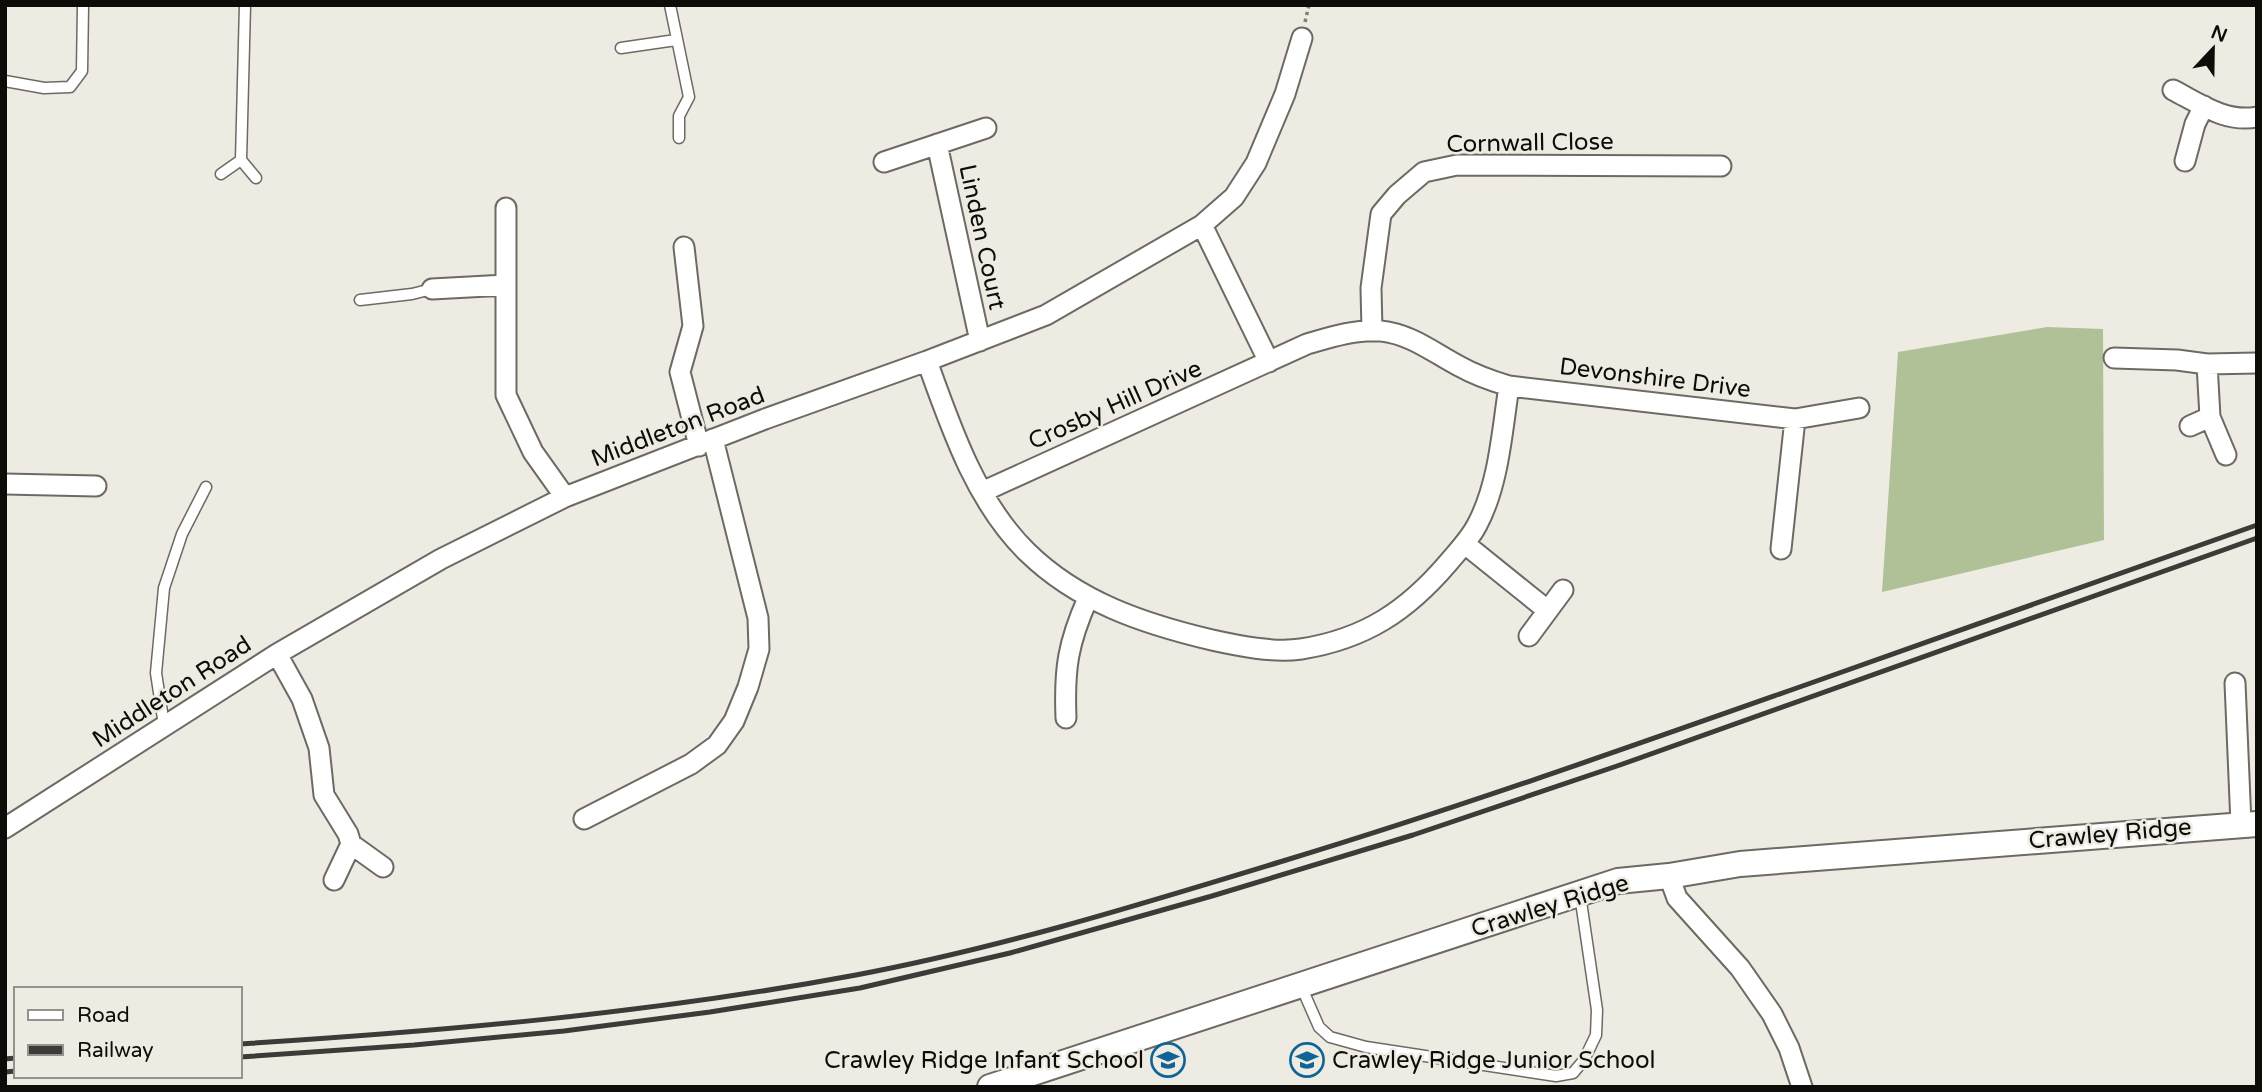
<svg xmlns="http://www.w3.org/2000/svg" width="2262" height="1092" viewBox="0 0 2262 1092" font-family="'Varela Round',sans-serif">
<rect width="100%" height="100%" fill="#eeebe3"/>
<path fill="#b0c198" d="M2047,327L2103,329L2104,540L1882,592L1898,352Z"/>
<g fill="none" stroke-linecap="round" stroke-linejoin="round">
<g stroke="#6d6a63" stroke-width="13">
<path id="service" d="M245,5L241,160L256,178
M670,5L689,97L679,116V138
M621,48L676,40
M5,81L44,88L70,87L82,71L83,5
M221,174L241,160
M360,300L412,294L432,289
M164,725L156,673L164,588L182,534L206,487
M1301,986L1319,1027L1330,1037L1366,1047L1556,1076L1573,1073L1584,1060L1596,1035L1597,1010L1580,895"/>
</g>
<g stroke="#6d6a63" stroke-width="23">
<path id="minor" d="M2173,90C2200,104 2226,123 2257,117
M937,144L980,341
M2185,161L2195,124L2204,106
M884,162L986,128
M506,208V395L533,452L565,497
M1202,225L1269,362
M684,247L693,326L680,372L699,446
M432,289L506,285
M1372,331L1371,288L1381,214L1397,195L1424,172L1457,165L1721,166
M2114,358L2177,360L2207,364L2257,363
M927,361C951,428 976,502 1027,552C1078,602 1144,624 1212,640C1239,646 1273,653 1301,649C1365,639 1407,611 1448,563C1458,551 1470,539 1477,525C1499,484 1502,431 1509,386
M2207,364L2210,417L2226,455
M2190,426L2210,417
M5,484L96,486
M982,492L1307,344C1331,337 1356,329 1381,331C1411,334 1434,353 1459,366C1475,375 1492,381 1509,386L1795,419L1859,408
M1465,544L1547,610
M1781,549L1795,419
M1529,636L1563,590
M277,654L302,699L319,748L324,795L348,834L351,844L383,867
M2235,683L2241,824
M1066,718C1064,668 1068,643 1088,598
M584,819L691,764L717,745L734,721L748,687L759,649L758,618L713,439
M5,828L277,654L441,559L565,497L765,419L927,361L1046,315L1202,225L1234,197L1256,163L1285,94L1302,38
M1669,876L1677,898L1740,968L1772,1014L1789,1048L1802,1087
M334,880L351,844"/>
</g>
<g stroke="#6d6a63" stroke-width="28">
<path id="tertiary" d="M990,1087L1618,881L1669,876L1740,864L2257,824"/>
</g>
<path stroke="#817f79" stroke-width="3.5" stroke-dasharray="3.5 3.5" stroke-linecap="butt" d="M1305,22L1309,5"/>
<use href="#service" stroke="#fff" stroke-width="10"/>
<use href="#minor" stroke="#fff" stroke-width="19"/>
<use href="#tertiary" stroke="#fff" stroke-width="24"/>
<path stroke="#3c3b37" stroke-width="5" d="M240,1044C446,1031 652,1013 856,975C1000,948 1142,904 1283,861C1461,807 1635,745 1811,683C1959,630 2108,578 2257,525
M240,1057L414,1045L564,1031L710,1012L860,988L1010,953L1212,896L1413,835L1617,766L2257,538
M5,1059L16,1058
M5,1072L16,1071"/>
</g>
<defs>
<g id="school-ring" transform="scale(1.75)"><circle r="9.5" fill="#eeebe3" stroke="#0f6495" stroke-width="1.5"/><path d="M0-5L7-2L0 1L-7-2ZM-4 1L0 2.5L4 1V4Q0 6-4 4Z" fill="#0f6495"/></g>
</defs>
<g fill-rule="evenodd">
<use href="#school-ring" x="1168" y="1060"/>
<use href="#school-ring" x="1307" y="1060"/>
</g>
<g text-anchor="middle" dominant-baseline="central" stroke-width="5" stroke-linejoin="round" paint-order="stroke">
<g font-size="24" fill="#0d0c09" stroke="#eeebe3">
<text transform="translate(1530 143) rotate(-1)">Cornwall Close</text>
<text transform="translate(982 237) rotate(78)">Linden Court</text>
<text transform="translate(1655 378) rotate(7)">Devonshire Drive</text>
<text transform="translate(1115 405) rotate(-24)">Crosby Hill Drive</text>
<text transform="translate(678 427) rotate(-21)">Middleton Road</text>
<text transform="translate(172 692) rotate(-33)">Middleton Road</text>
<text transform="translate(2110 834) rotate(-5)">Crawley Ridge</text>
<text transform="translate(1550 906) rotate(-17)">Crawley Ridge</text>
</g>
<g font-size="24" fill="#0d0c09" stroke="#eeebe3" text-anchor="end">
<text x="1144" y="1060">Crawley Ridge Infant School</text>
<text x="1332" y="1060" text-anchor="start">Crawley Ridge Junior School</text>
</g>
</g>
<rect width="2262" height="1092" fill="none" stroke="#0d0c09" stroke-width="14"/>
<rect x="14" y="987" width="228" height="91" fill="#eeebe3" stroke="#94928c" stroke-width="2"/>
<rect x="28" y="1010" width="35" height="10" fill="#ffffff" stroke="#94928c" stroke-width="2"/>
<text x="77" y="1022" font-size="21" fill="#0d0c09">Road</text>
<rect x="28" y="1045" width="35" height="10" fill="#3c3b37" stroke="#94928c" stroke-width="2"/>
<text x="77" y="1057" font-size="21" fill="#0d0c09">Railway</text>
<g transform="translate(2213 49) rotate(22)" stroke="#eeebe3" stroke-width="5" paint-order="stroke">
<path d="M0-5L12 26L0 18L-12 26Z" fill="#0d0c09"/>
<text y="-10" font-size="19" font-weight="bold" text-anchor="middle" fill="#0d0c09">N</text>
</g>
</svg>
